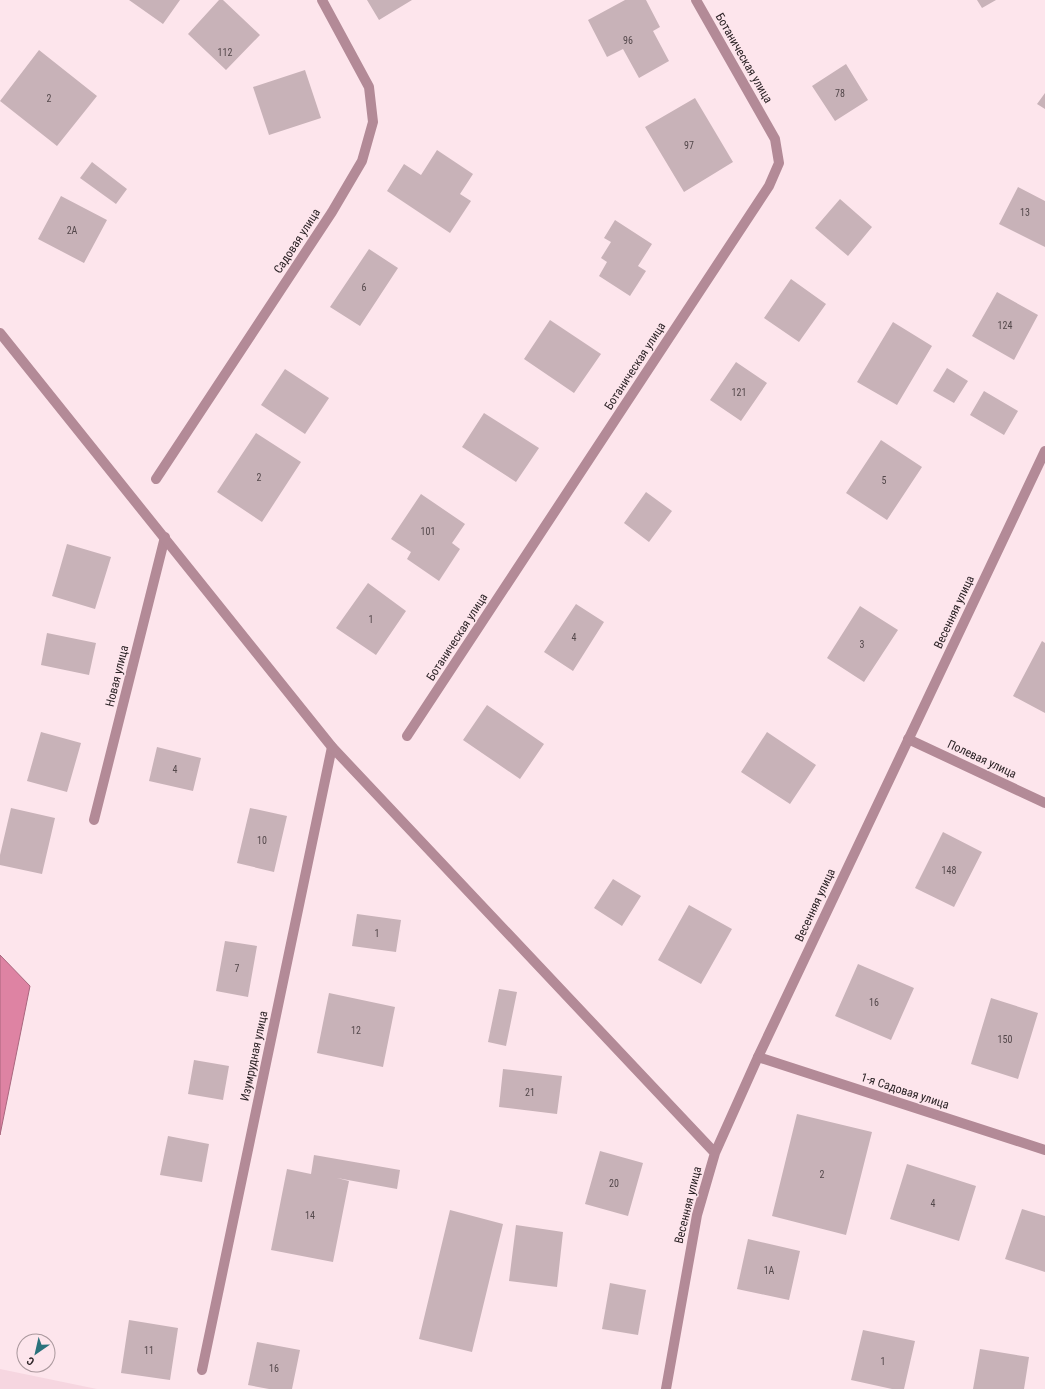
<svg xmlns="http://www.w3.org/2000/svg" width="1045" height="1389" viewBox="0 0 1045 1389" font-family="'Roboto Condensed',sans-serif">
<rect width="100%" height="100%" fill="#fde5ec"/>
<path fill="#f6d6e0" d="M0,1369L97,1389H0Z"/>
<path fill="#de83a3" stroke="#a9667e" d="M0,955L30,986L0,1135Z"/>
<path fill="#c8b2b8" d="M129,0H180L163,24Z
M219,0H223L260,35L226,70L188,34Z
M367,0H412L379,20Z
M625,0H646L660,27L653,31L669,61L639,78L623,49L607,57L588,20Z
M977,0H996L982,8Z
M39,50L97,96L57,146L0,101Z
M846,64L868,100L835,121L812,86Z
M305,70L321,118L269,135L253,87Z
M1045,93V109L1037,104Z
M695,98L733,162L684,192L645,127Z
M437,150L473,174L460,194L471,201L450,233L387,191L404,164L421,175Z
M92,162L127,189L116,204L80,178Z
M1018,187L1045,201V247L999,224Z
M61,196L107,220L84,263L38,239Z
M840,199L872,227L848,256L815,228Z
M615,220L652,244L638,266L646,271L630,296L599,276L607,262L601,258L611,242L604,238Z
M369,249L398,268L360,326L330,307Z
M791,279L826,304L799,342L764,318Z
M997,292L1038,315L1014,360L972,336Z
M550,320L601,354L574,393L524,359Z
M893,322L932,346L897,405L857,382Z
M736,362L767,383L741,421L710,400Z
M947,368L968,381L954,403L933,391Z
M285,369L329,398L305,434L261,405Z
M984,391L1018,411L1004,435L970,415Z
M484,413L539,448L516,482L462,447Z
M256,433L301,462L262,522L217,492Z
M881,440L922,467L887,520L846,493Z
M646,492L672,511L649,542L624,523Z
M421,494L465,524L452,543L460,549L439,581L407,559L411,552L391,539Z
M67,544L111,557L95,609L52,596Z
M368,583L406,611L376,655L336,628Z
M576,604L604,622L573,671L544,652Z
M860,606L898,630L864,682L827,658Z
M47,633L96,643L89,675L41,665Z
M1042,641L1045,643V713L1013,696Z
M487,705L544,744L520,779L463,740Z
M41,732L81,743L67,792L27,781Z
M767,732L816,765L790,804L741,772Z
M157,747L201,758L193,791L149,781Z
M11,808L55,818L42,874L0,865V855Z
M250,808L287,816L274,872L237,863Z
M943,832L982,852L954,907L915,888Z
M613,879L641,896L622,926L594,908Z
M689,905L732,929L701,984L658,960Z
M357,914L401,920L396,952L352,946Z
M225,941L257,946L248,997L216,991Z
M858,964L914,988L891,1040L835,1016Z
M499,989L517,992L506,1046L488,1042Z
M329,993L395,1007L383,1067L317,1053Z
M991,998L1038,1013L1018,1079L971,1064Z
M194,1060L229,1066L223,1100L188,1094Z
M503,1069L562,1076L557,1114L499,1107Z
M797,1114L872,1132L846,1235L772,1216Z
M168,1136L209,1144L202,1182L160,1175Z
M600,1151L643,1163L628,1216L585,1204Z
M314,1155L400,1170L397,1189L337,1178L349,1181L333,1262L271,1250L287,1169L311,1174Z
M907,1164L976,1186L959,1241L890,1219Z
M1022,1209L1045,1216V1272L1005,1259Z
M450,1210L503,1224L472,1352L419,1339Z
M516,1225L563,1232L557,1287L509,1281Z
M748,1239L800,1251L789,1300L737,1289Z
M610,1283L646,1290L638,1335L602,1329Z
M129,1320L178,1328L170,1380L121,1373Z
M863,1330L915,1341L904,1389H892L851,1380Z
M257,1342L300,1350L292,1389H269L248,1385Z
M980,1349L1029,1357L1024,1389H973Z"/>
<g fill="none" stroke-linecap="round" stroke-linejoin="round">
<path stroke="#b38a97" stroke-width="10" d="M156,479L332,212L362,161L373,122L369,87L322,0
M407,736L769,186L779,163L775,139L696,0
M908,739L1045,803
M94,820L165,537
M758,1057L1045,1150
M202,1370L332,747"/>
<path stroke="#b38a97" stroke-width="10" d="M0,333L332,747L715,1153
M666,1389L697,1215L715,1153L758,1057L1045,451"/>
</g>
<g text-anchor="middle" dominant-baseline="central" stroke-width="3" stroke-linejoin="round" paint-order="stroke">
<g font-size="10" fill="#54484b">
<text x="628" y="40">96</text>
<text x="225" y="52">112</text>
<text x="840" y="93">78</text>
<text x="49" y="98">2</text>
<text x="689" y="145">97</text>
<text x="1025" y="212">13</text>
<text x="72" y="230">2А</text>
<text x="364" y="287">6</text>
<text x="1005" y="325">124</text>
<text x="739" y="392">121</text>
<text x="259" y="477">2</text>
<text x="884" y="480">5</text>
<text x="428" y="531">101</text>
<text x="371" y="619">1</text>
<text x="574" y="637">4</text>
<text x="862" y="644">3</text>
<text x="175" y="769">4</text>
<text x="262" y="840">10</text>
<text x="949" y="870">148</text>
<text x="377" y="933">1</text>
<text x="237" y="968">7</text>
<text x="874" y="1002">16</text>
<text x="356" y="1030">12</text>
<text x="1005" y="1039">150</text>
<text x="530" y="1092">21</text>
<text x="822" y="1174">2</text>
<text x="614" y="1183">20</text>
<text x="933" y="1203">4</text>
<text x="310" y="1215">14</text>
<text x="769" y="1270">1А</text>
<text x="149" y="1350">11</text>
<text x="883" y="1361">1</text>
<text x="274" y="1368">16</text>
</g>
<g font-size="12" fill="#2d2427" stroke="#fde5ec">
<text transform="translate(744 58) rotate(60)">Ботаническая улица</text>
<text transform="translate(297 241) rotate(-57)">Садовая улица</text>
<text transform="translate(635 366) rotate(-57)">Ботаническая улица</text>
<text transform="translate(954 612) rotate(-65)">Весенняя улица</text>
<text transform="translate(457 637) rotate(-57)">Ботаническая улица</text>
<text transform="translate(117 676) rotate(-76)">Новая улица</text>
<text transform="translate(982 759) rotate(25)">Полевая улица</text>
<text transform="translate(815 905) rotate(-65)">Весенняя улица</text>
<text transform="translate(254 1056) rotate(-78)">Изумрудная улица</text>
<text transform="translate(905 1091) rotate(18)">1-я Садовая улица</text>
<text transform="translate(688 1205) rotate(-76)">Весенняя улица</text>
</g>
</g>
<g transform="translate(36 1353) rotate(214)"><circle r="19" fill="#fde5ec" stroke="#aa989d"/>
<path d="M0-3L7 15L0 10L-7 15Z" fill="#2a727c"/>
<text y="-6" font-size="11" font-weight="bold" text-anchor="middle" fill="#2d2427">С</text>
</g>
</svg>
